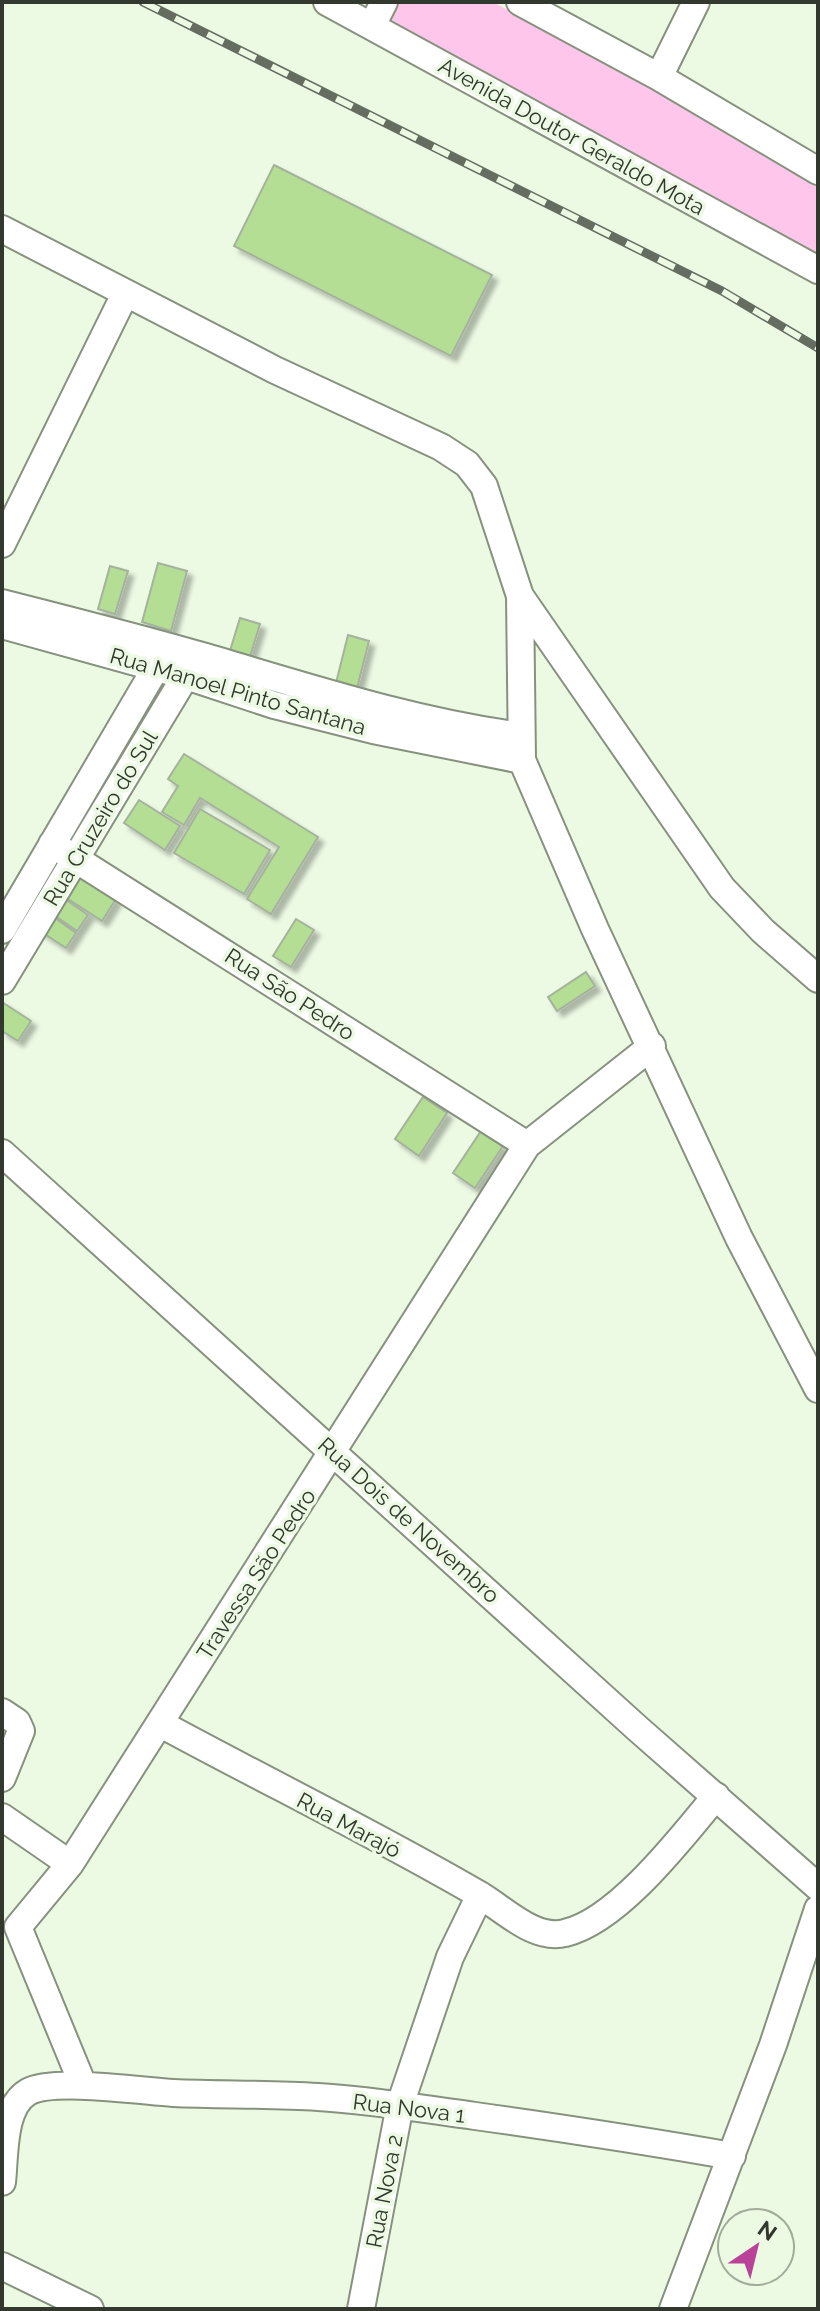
<svg xmlns="http://www.w3.org/2000/svg" width="820" height="2311" viewBox="0 0 820 2311" font-family="Raleway,sans-serif">
<defs>
<filter id="shadow"><feDropShadow dx="5.5" dy="5.5" stdDeviation="2" flood-color="#0004"/></filter>
</defs>
<rect width="100%" height="100%" fill="#ecf9e3"/>
<path fill="#fdc6ea" d="M395,2H493L818,180V255L398,34L392,22Z"/>
<path fill="#b3de93" stroke="#a5b29d" stroke-width="2" filter="url(#shadow)" d="M274,165L492,275L451,356L234,246Z
M158,563L187,571L171,631L142,622Z
M110,566L128,571L115,614L98,609Z
M240,618L260,624L249,660L229,654Z
M348,635L369,641L357,688L336,683Z
M184,754L318,837L271,914L247,899L279,847L200,798L184,825L162,812L178,786L168,779Z
M139,800L180,826L165,850L124,823Z
M200,809L270,850L244,894L174,853Z
M76,874L116,899L102,921L62,895Z
M62,897L88,915L77,931L51,913Z
M48,913L76,933L66,948L37,929Z
M296,919L314,930L291,967L273,956Z
M586,972L595,986L557,1011L548,997Z
M2,1002L31,1021L18,1041L2,1031Z
M423,1097L447,1113L419,1156L395,1139Z
M481,1131L503,1146L475,1188L453,1173Z"/>
<g fill="none" stroke-linecap="round" stroke-linejoin="round">
<g stroke="#86927e" stroke-width="30">
<path id="minor" d="M327,2L818,270
M520,2L659,77L818,171
M372,26L384,2
M659,77L696,2
M2,229L275,370L441,447L467,464L484,486L520,596L522,760L595,929L739,1238L818,1389
M2,544L125,294
M520,596L722,888L763,931L818,979
M2,603C69,620 136,637 202,656C308,687 411,721 521,736
M2,625L186,676L274,705L373,730L522,760
M52,844L527,1145
M2,930L164,654
M2,981L194,662
M2,1153L637,1728L818,1887
M2,1712L17,1722L21,1731L2,1778
M161,1724C266,1781 375,1834 478,1894C503,1908 534,1941 565,1933C618,1921 682,1837 716,1796
M2,1817L70,1864
M18,1927L70,1864L527,1145L652,1046
M18,1927L83,2085
M2,2182C5,2156 2,2107 28,2092C53,2078 141,2091 173,2093C221,2095 270,2094 318,2097C370,2100 423,2109 475,2116C561,2128 646,2141 732,2156
M2,2266L90,2309
M361,2309L400,2105L450,1957L480,1895
M673,2309L773,2045L818,1909"/>
</g>
<use href="#minor" stroke="#fff" stroke-width="26"/>
<g stroke="#656d60" stroke-width="9">
<path id="rail" d="M143,2L722,291L818,348"/>
</g>
<use href="#rail" stroke="#ecf9e3" stroke-width="6" stroke-dasharray="18" stroke-linecap="butt"/>
</g>
<g text-anchor="middle" dominant-baseline="central" stroke-width="7" stroke-linejoin="round" paint-order="stroke">
<g font-size="22" fill="#33382f" stroke="#ecf9e3">
<text transform="translate(572 136) rotate(29)">Avenida Doutor Geraldo Mota</text>
<text transform="translate(238 691) rotate(16)">Rua Manoel Pinto Santana</text>
<text transform="translate(100 818) rotate(-59)">Rua Cruzeiro do Sul</text>
<text transform="translate(290 994) rotate(33)">Rua São Pedro</text>
<text transform="translate(409 1520) rotate(42)">Rua Dois de Novembro</text>
<text transform="translate(256 1574) rotate(-57)">Travessa São Pedro</text>
<text transform="translate(349 1825) rotate(28)">Rua Marajó</text>
<text transform="translate(409 2108) rotate(7)">Rua Nova 1</text>
<text transform="translate(384 2191) rotate(-79)">Rua Nova 2</text>
</g>
</g>
<rect width="820" height="2311" fill="none" stroke="#33382f" stroke-width="8"/>
<g transform="translate(756 2247) rotate(35)"><circle r="38" fill="#ecf9e3" stroke="#a2ac9b" stroke-width="2"/>
<path d="M0-6L14 30L0 20L-14 30Z" fill="#b94399"/>
<text y="-12" font-size="22" font-weight="bold" text-anchor="middle" fill="#33382f">N</text>
</g>
</svg>
